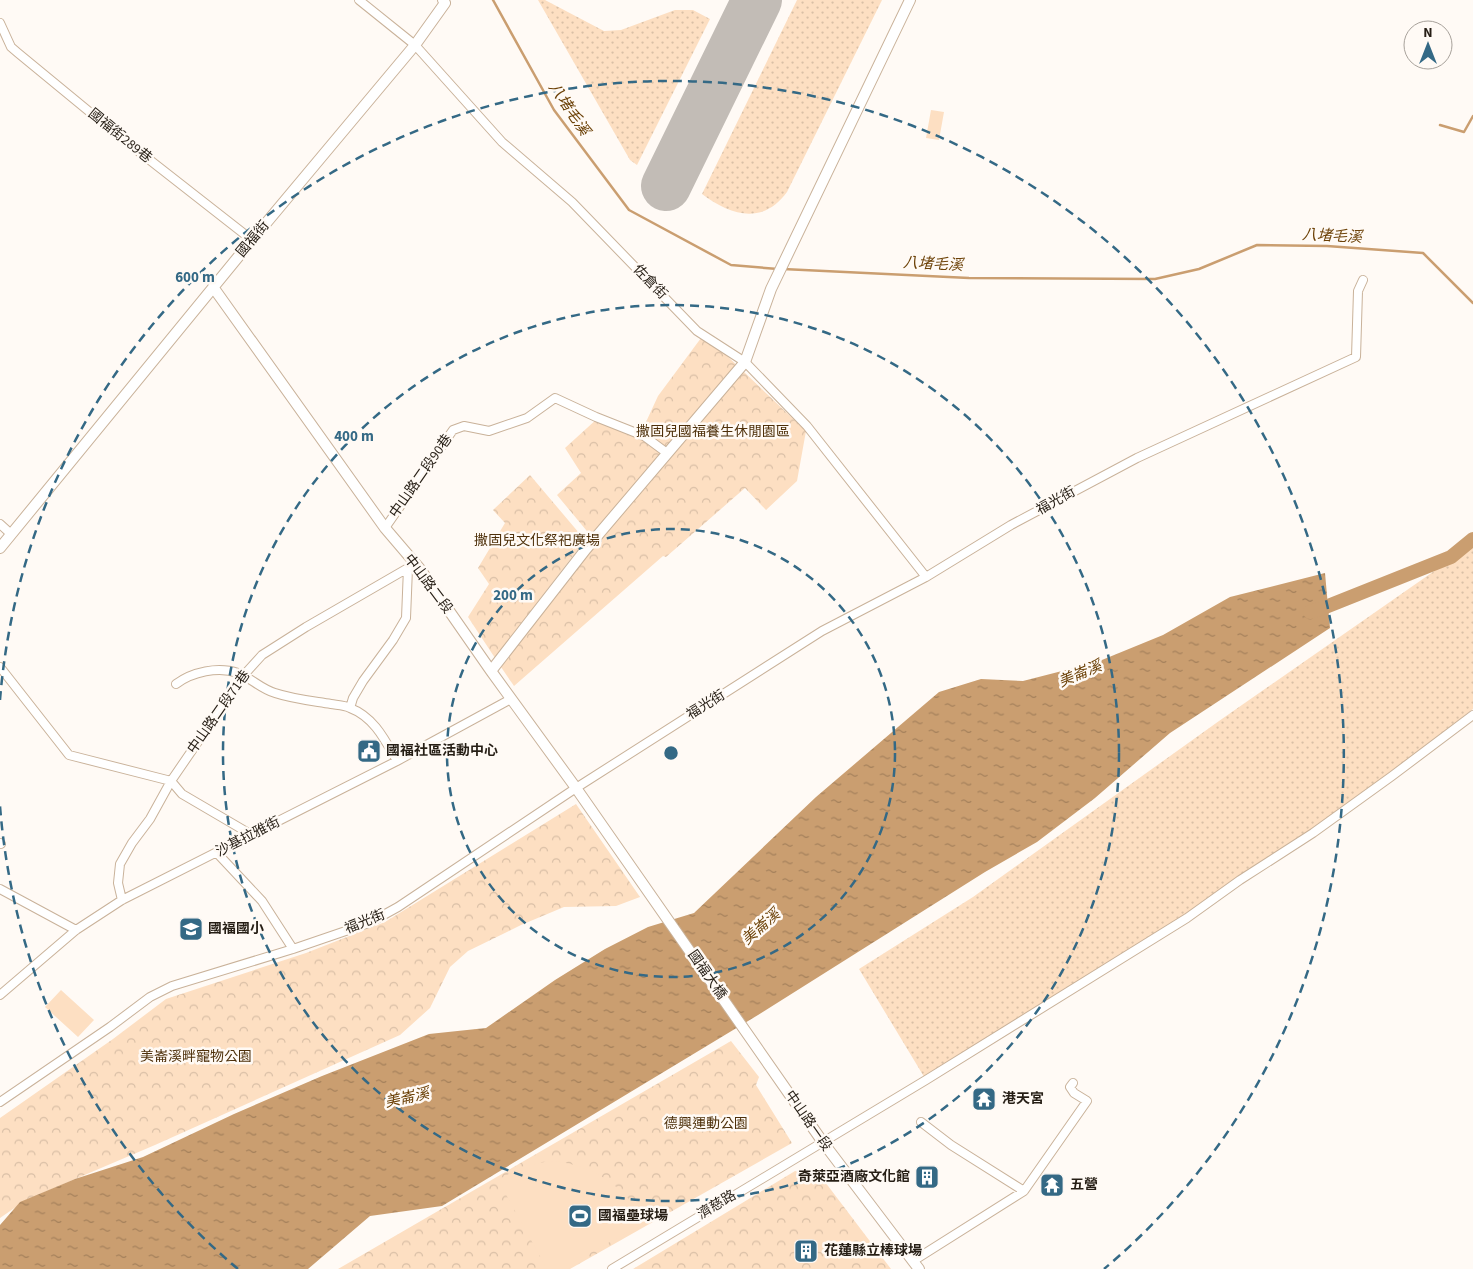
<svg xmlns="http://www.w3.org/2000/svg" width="1473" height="1269" viewBox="0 0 1473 1269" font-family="'Source Sans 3','Noto Sans TC',sans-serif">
<defs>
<pattern id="grass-dots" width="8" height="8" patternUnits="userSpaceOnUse" patternTransform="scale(1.25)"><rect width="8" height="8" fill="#fddfc2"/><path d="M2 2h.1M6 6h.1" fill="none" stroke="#d9bfa6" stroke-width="1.8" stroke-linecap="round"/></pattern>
<pattern id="park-crowns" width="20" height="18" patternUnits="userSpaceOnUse" patternTransform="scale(1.25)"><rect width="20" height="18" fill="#fddfc2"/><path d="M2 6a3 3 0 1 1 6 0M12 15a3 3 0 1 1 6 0" fill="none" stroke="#d9bfa6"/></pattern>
<pattern id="water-ripples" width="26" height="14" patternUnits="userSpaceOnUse" patternTransform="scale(1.25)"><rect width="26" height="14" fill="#ca9e70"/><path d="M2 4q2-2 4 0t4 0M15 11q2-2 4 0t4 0" fill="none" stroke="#a4805b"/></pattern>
</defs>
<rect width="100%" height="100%" fill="#fffaf5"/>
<path fill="url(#grass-dots)" d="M538,0H545L604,31L621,30L675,10H693L710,19L637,165L630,160Z
M797,0H882L787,192C763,225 731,216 702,194Z
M1473,544V709L1313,833L926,1080L859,969L973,897L1219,721Z"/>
<path fill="url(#park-crowns)" d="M704,334L806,431L797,481L766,510L745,488L666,557L663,556L514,686L501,667L596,542L557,495L581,473L565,448L598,418L640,435L658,396Z
M530,475L585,540L495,658L468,617L489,584L478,568L505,523L493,510Z
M576,804L640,897L616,906L564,907L521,925L468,951L450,967L430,1008L400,1035L155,1145L26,1200L0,1218V1118L113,1039L166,999L306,953L385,922Z
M731,1041L759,1077L756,1085L792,1143L570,1269H338Z
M795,1171L819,1174L891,1269H633Z"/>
<path fill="#fddfc2" d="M931,110L944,112L939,140L926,138Z
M61,990L94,1020L78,1037L45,1007Z
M552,1161C594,1165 625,1186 645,1223L560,1269H547L498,1180C516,1169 532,1163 552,1161Z"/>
<path fill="url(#water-ripples)" d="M1325,573L1330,628L1170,733L1095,798L1037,842L985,872L758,1015L442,1206L370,1216L308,1269H0V1225L20,1202L75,1179L143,1157L234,1114L322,1076L429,1034L486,1028L555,980L605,949L648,927L694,913L816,797L939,692L981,679L1023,681L1097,662L1163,635L1230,597Z"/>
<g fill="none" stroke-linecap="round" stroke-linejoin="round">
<path stroke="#ca9e70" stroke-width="2.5" d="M493,0L554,110L629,210L731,265L778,269
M1440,125L1464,132L1473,116
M783,269L969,278L1155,279L1199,269L1257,245L1327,246L1423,253L1473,303"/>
<path stroke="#ca9e70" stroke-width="14" d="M1310,612L1323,608L1451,557L1473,539"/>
<path stroke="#c2bcb6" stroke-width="50" d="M666,186L757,0"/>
<g stroke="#c9b29a" stroke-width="10">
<path id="minor" d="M359,0L415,45L502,142L572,202L697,331L745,362L807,426L926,577
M0,23L11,47L18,53L114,132L252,240
M0,524L11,534
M385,528L453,430L464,426L489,431L527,418L555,398L596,417L644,436L667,453
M0,667L69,755L171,781L182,794L252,835
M176,684C192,672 218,666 238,673C251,678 261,689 275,693C293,699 313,701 331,704C337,705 345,705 350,708C374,717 385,740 397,761
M350,708L353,698L363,681L393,640L406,618L408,568
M0,843L1,844
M217,853L262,901L293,949
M0,889L76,930
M122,900L118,883L120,864L132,843L150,819L171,781L243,676L262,655L306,627L408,568L413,563
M0,995L76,930L122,900L397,761L511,699
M0,1102L110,1027L150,997L172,986L293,949L369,923L398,907L576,788L822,631L926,577L1011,525L1137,458L1356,357L1358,291L1363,280
M921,1122L951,1145L1024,1191L1087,1101L1074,1093L1070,1087L1073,1083
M913,1261L1024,1191
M612,1269L926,1080L1187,918L1240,880L1313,833L1392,776L1473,715"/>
</g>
<g stroke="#c9b29a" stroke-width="12">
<path id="tertiary" d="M213,287L385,528L420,569L491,671L576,788L822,1141L919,1269
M0,548L252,240L415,45L445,3L443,0
M491,671L586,549L745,362L771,289L910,0"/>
</g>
<use href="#minor" stroke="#fff" stroke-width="8"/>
<use href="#tertiary" stroke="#fff" stroke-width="10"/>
</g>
<g fill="none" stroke="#346985" stroke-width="2.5" stroke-dasharray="9 6">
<circle cx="671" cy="753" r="224"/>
<circle cx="671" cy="753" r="448"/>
<path d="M238 1269A673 673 0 0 1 0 806M0 700A673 673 0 1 1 1104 1269"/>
</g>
<defs>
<g id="civic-square" transform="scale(1.25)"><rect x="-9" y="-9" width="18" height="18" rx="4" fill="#346985" stroke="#fffaf5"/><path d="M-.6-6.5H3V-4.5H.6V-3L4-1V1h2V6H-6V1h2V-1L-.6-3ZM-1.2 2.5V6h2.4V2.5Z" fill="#fff"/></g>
<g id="school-square" transform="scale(1.25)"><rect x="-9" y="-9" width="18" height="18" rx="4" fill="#346985" stroke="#fffaf5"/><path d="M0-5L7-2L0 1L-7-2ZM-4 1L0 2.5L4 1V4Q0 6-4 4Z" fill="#fff"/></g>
<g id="temple-square" transform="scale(1.25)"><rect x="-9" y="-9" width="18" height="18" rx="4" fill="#346985" stroke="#fffaf5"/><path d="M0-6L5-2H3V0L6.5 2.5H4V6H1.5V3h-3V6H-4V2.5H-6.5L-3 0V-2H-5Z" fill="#fff"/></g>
<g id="building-square" transform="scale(1.25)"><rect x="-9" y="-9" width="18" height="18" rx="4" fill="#346985" stroke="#fffaf5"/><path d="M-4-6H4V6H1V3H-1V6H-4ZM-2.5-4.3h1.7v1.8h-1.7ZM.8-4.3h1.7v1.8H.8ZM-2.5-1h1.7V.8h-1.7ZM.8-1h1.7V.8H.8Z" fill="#fff"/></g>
<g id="stadium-square" transform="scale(1.25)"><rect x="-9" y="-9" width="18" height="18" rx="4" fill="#346985" stroke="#fffaf5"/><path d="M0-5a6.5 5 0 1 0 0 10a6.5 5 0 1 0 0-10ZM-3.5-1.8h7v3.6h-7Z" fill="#fff"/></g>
</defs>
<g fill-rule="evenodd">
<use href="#civic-square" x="369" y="751"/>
<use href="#school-square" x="191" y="929"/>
<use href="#temple-square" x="984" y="1099"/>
<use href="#building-square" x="927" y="1177"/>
<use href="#temple-square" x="1052" y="1185"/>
<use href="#stadium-square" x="580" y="1216"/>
<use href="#building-square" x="806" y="1251"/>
</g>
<g text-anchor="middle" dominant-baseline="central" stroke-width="5" stroke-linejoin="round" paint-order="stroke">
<g font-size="14" fill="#261e15" stroke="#fffaf5">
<text transform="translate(120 136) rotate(39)">國福街289巷</text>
<text transform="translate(253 239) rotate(-50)">國福街</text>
<text transform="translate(650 282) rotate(46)">佐倉街</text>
<text transform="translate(421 476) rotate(-55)">中山路二段90巷</text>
<text transform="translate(1056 501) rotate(-29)">福光街</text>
<text transform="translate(428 584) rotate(53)">中山路二段</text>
<text transform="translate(706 705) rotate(-32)">福光街</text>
<text transform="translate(219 712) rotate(-55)">中山路二段71巷</text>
<text transform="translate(248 837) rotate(-27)">沙基拉雅街</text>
<text transform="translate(365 922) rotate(-22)">福光街</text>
<text transform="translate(707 975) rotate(55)">國福大橋</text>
<text transform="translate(808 1121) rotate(55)">中山路一段</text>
<text transform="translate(717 1205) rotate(-31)">濟慈路</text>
</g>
<g font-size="14" fill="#4e300a" stroke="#fffaf5">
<text x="713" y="432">撒固兒國福養生休閒園區</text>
<text x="537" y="541">撒固兒文化祭祀廣場</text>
<text x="196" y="1057">美崙溪畔寵物公園</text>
<text x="706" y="1124">德興運動公園</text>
</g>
<g font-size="14" font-weight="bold" fill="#261e15" stroke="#fffaf5" text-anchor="start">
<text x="386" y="751">國福社區活動中心</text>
<text x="208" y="929">國福國小</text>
<text x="1002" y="1099">港天宮</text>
<text x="910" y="1177" text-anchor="end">奇萊亞酒廠文化館</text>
<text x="1070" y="1185">五營</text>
<text x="598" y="1216">國福壘球場</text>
<text x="824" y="1251">花蓮縣立棒球場</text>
</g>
<g font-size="15" font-style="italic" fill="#6c4107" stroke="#fffaf5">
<text transform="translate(569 109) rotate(56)">八堵毛溪</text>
<text transform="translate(1332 236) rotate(3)">八堵毛溪</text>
<text transform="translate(933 264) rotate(3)">八堵毛溪</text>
<text transform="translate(1080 674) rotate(-23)">美崙溪</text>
<text transform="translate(761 927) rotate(-41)">美崙溪</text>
<text transform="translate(407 1098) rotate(-12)">美崙溪</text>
</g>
</g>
<circle cx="671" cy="753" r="8" fill="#346985" stroke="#fffaf5" stroke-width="2.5"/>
<g font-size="15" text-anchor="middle" font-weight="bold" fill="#346985" stroke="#fffaf5" stroke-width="5" stroke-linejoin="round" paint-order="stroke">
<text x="195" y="282">600 m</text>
<text x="354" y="441">400 m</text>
<text x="513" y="600">200 m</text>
</g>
<g transform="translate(1428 45)"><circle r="24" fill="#fffaf5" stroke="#a8a29b"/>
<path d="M0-4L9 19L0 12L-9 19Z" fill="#346985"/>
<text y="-8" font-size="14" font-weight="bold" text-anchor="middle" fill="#261e15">N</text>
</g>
</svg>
